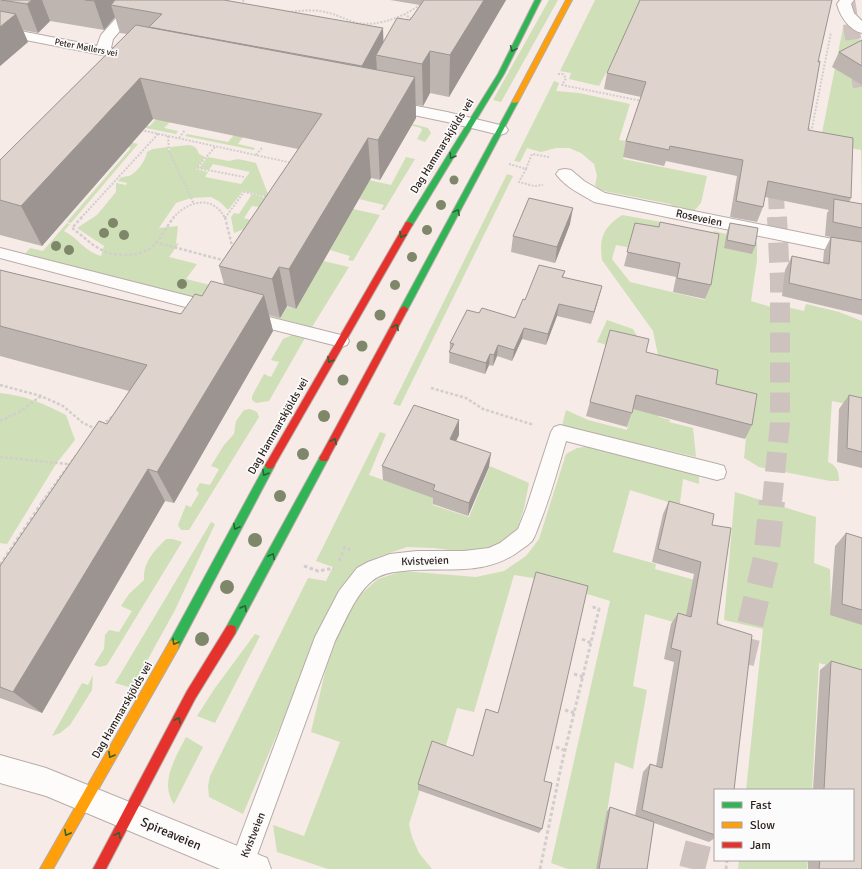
<svg xmlns="http://www.w3.org/2000/svg" width="862" height="869" viewBox="0 0 862 869" font-family="Signika,sans-serif">
<rect width="100%" height="100%" fill="#f6ebe6"/>
<path fill="#cfdfb8" d="M549,0H558L501,102L493,100Z
M595,0H644L617,67L607,71L599,86L569,79L571,73L560,71Z
M843,28L862,41L850,78L862,87V210L861,150L820,143Z
M554,81L559,83L556,91L579,93L630,104L619,140L628,141L623,159L707,176L701,203L694,211L676,208L670,204L599,190L595,185L597,176L594,164L581,153L569,148H556L541,152L527,148L520,162L514,161Z
M156,119L170,122L164,128L178,131L176,134L131,125L133,122L150,126Z
M401,121L428,128L431,133L425,142L417,139L422,130L421,128L402,123Z
M187,134L228,142L234,135L243,137L238,144L255,148L254,150L185,136Z
M120,140L138,144L71,223L67,222L131,148L117,144Z
M189,145C195,146 197,148 199,154L205,157L196,169L208,172L205,177L241,184L250,172L213,164L209,170L199,168L208,157L229,161L238,159L256,163L268,194L266,196L243,191L228,210L220,202L211,197L191,198L176,203L159,228L178,226L176,244L179,243L169,257L197,264L186,279L214,286L205,300L25,254L30,248L43,251L67,223L70,224L64,231C79,239 84,251 101,256L104,246L77,228L97,215L116,192V183L126,185L127,183L118,181C121,176 124,177 129,176C137,173 146,160 147,152L153,149L168,147V151H170V147Z
M406,157L415,159L384,210H381L384,205L359,199L369,180L391,185Z
M507,174L513,176L400,406L393,404Z
M252,194L266,198L260,207L252,206L244,218L251,220L244,229L234,233L231,217L234,213L239,214Z
M353,209L380,215L353,261L348,260L350,256L330,250Z
M622,215L661,222L656,237L631,248L616,245L612,259L630,282L705,300L709,280L714,231L757,242V260L751,301L787,312V307L804,311L806,304L839,312L862,321V419L855,406L832,401L828,462C837,466 839,471 839,481H830L759,467L744,458L749,408L663,400L659,417L670,420L669,422L693,428L696,457L562,426L566,410L588,420L627,430L634,396H651L658,355L653,331L602,260C599,238 603,228 622,215Z
M323,261L349,267L312,327L213,302L243,297L296,309Z
M607,320L633,329L642,345L643,356L597,342Z
M292,335L305,338L269,401L256,403L252,400V396L264,374L271,377L279,362L271,360L283,339Z
M0,393C26,396 43,403 66,415L75,440L56,464L7,544L0,543Z
M250,409L257,412L259,417L189,530H181L178,525L186,505L191,507L199,493L196,490L200,483L210,485L219,469L211,466L224,445L234,434L236,421L244,410Z
M380,432L386,434L369,475L436,498L433,505L469,517L490,466L529,483L524,508L515,536L503,544L480,549L458,551L434,548L407,547L378,557L355,571L338,591L243,814L209,797L208,786L210,776L308,578L326,581L333,567L316,561Z
M591,446L699,476V484L683,479L678,519L665,515L668,502L630,490L613,552L656,564L655,569L695,580L693,593L734,639L645,614L633,686L647,690L633,769L615,762L598,869H568L551,863L610,601L539,579L514,575L474,712L457,708L444,752L421,787L409,824L412,837L419,853L432,869H328L277,852L273,825L304,836L340,742L311,732L326,668L339,631L359,596L378,579L403,571L476,577L504,571L526,556L539,539L566,454L577,448Z
M735,492L816,517L814,563L830,569L831,614L862,623V675L819,663L812,790H746L763,629L724,620Z
M211,522L215,524L175,610L132,688L115,683Z
M166,539H173L182,542L107,665L100,667L94,665L104,649L105,635L109,630L119,632L132,611L121,606L129,594L144,580C143,562 154,551 166,539Z
M255,634L260,636L215,723L197,716L215,688Z
M93,675L92,690L70,725L60,733L52,736L82,683L88,685Z
M186,737L203,747L174,804C159,783 176,757 186,737Z
M739,860H808L807,869H738Z"/>
<g fill="none" stroke-linecap="round" stroke-linejoin="round">
<path stroke="#cdc2bd" stroke-width="16" stroke-dasharray="16 8" stroke-linecap="butt" d="M847,0L862,94
M775,169L777,218"/>
<path stroke="#cdc2bd" stroke-width="20" stroke-dasharray="20 10" stroke-linecap="butt" d="M772,502L780,423V281L777,217"/>
<path stroke="#cdc2bd" stroke-width="26" stroke-dasharray="26 14" stroke-linecap="butt" d="M741,663L766,558L772,501
M692,869L707,809"/>
<g stroke="#b7aca7" stroke-width="2">
<path id="lane" d="M0,248L212,302L218,304L220,308L218,312L212,314L0,258Z
M249,312L341,335L347,337L349,341L347,345L341,347L243,322L241,318L243,314Z
M560,425L717,464L724,466L726,472L724,478L717,480L566,441C558,469 550,498 539,525C537,530 535,537 532,541C529,544 525,547 522,549C485,578 446,566 403,571C391,572 380,574 372,581C355,595 345,622 335,641L252,869H232L230,864L315,637L339,591L357,568L368,562L390,554L417,551H464L489,548L500,543L518,529L526,509L551,432L554,427Z"/>
</g>
<g stroke="#b7aca7" stroke-width="2">
<path id="street" d="M132,0H146L113,39L111,48L143,55L145,58L143,61L138,62L0,35V27L97,46L101,35Z
M840,0H854L851,4L854,13L862,21V33C849,30 840,16 837,4Z
M386,100L447,112L500,125L506,127L508,130L506,133L500,135L447,122L380,108L378,105L380,102Z
M565,169L571,170L584,181L605,193L862,245V257L594,202C581,194 565,187 556,174L559,170Z
M0,755L46,768L267,858L271,869H220L46,796L0,783Z"/>
</g>
<g stroke="#b7aca7" stroke-width="2">
<path id="fast" d="M535,0H541L504,74L412,226H406L405,224L498,74Z
M515,100L518,102L408,309L407,311H401L400,309L512,102Z
M324,454L327,455L329,458L327,461L235,634L231,635L227,634L226,630L227,626L321,455Z
M270,461L273,462L275,465L178,649L174,650L170,649L169,645L170,641L267,462Z"/>
</g>
<g stroke="#b7aca7" stroke-width="2">
<path id="slow" d="M566,0H572L518,102L513,103L512,102Z
M174,640L178,641L179,645L178,649L53,869H40L170,641Z"/>
</g>
<g stroke="#b7aca7" stroke-width="2">
<path id="jam" d="M406,222H409L413,224L273,468L270,469L267,468L265,465L267,462Z
M404,306L408,309L327,461H321L319,458L321,455L400,309Z
M231,625L235,626L236,630L235,634L195,699L106,869H93L187,691L227,626Z"/>
</g>
<path stroke="#d2cecd" stroke-width="2" stroke-dasharray="2 1.5" stroke-linecap="butt" d="M243,0L245,7
M288,12C300,11 313,9 325,12C336,14 346,20 357,23C380,27 409,15 426,0
M404,14L414,20
M558,74H563L566,78L562,85L642,101
M141,130L292,163
M805,130L812,128L831,32
M168,136L169,151L194,204
M179,138L185,130
M215,147L197,168L244,177
M256,155L262,148
M509,164L526,169L519,182L534,186L543,185
M526,169L532,154L549,157
M81,218L158,134
M173,218C189,200 213,195 225,218
M225,218L244,192L269,197"/>
<path stroke="#d2cecd" stroke-width="2.5" stroke-dasharray="3 2" stroke-linecap="butt" d="M82,217L72,228C82,235 91,245 102,250C115,257 140,257 152,247C161,239 166,227 174,217
M225,217L233,250
M155,242L226,261
M0,385L41,396L63,406L83,423L96,429
M431,388L466,398L483,409L534,425
M0,421L19,412L41,396
M102,425L114,415
M0,457L68,464
M42,502L77,454"/>
<path stroke="#d2cecd" stroke-width="3" stroke-dasharray="3.5 2.5" stroke-linecap="butt" d="M339,561L345,547L352,551
M0,565L43,501
M304,566L318,571L334,568
M582,639L591,643
M574,674L584,677
M565,710L575,713
M556,747L566,751
M540,869L561,767L599,609L590,606
M726,869L727,860"/>
<use href="#lane" fill="#fefcfb" fill-rule="evenodd"/>
<use href="#street" fill="#fefcfb" fill-rule="evenodd"/>
<use href="#fast" fill="#30b455" fill-rule="evenodd"/>
<use href="#slow" fill="#ff9f0a" fill-rule="evenodd"/>
<use href="#jam" fill="#e5322d" fill-rule="evenodd"/>
</g>
<g fill="#7f876a">
<circle cx="454" cy="180" r="4.5"/>
<circle cx="441" cy="205" r="5"/>
<circle cx="113" cy="223" r="5"/>
<circle cx="427" cy="230" r="5"/>
<circle cx="104" cy="233" r="5"/>
<circle cx="124" cy="235" r="5"/>
<circle cx="56" cy="246" r="5"/>
<circle cx="69" cy="250" r="5"/>
<circle cx="412" cy="257" r="5"/>
<circle cx="182" cy="284" r="5"/>
<circle cx="395" cy="285" r="5"/>
<circle cx="380" cy="315" r="5.5"/>
<circle cx="362" cy="346" r="5.5"/>
<circle cx="343" cy="380" r="5.5"/>
<circle cx="324" cy="416" r="6"/>
<circle cx="303" cy="454" r="6"/>
<circle cx="280" cy="496" r="6"/>
<circle cx="255" cy="540" r="7"/>
<circle cx="227" cy="587" r="7"/>
<circle cx="202" cy="639" r="7"/>
</g>
<path fill="#bfb5b0" d="M0,0H226L384,41L410,20L420,5L390,0H506L449,97L430,93L423,106L416,105V118L380,180L371,178L296,309L287,306L280,318L269,315L273,331L174,503L165,501L42,713L0,698V566L107,424L129,391L0,356V270L181,314L202,296L224,284L219,266L298,149L153,119L42,246L0,235V160L127,34L120,33L115,17L104,30L50,21L38,33L23,30L28,42L0,66Z
M862,40V85L832,67L839,52Z
M818,62L808,130L851,198L849,202L862,204V315L782,296L785,270L792,256L823,262L824,251L831,237L825,236L827,213L829,210L765,197L763,207L757,222L730,217L737,176L666,161L664,166L623,157L626,141L641,97L604,89L607,73Z
M635,223L711,285L705,299L673,292L676,277L624,266Z
M730,223L755,246L752,254L724,248L727,231Z
M570,224L555,263L511,252L513,236Z
M565,271L563,277L602,286L591,324L557,316L546,345L522,339L512,361L497,356L493,366L489,365L485,374L449,363L450,343L479,313L515,318L525,300Z
M610,330L646,352L716,384L752,425L745,439L633,409L627,427L586,416Z
M849,395L862,398V468L837,462L839,409Z
M459,435L456,441L489,467L468,516L433,504V498L383,480L382,466Z
M669,501L712,525L717,624L715,838L709,842L654,823L647,869H596L607,811L610,807L635,816L643,772L650,764L656,766L674,662L664,659L671,624L678,613L686,615L694,574L652,562L663,514Z
M846,533L862,538V625L830,615L835,546Z
M831,661L862,670V869H808V860H853V790H813L820,670Z
M544,781L542,829L539,833L418,790V784Z"/>
<path fill="#9b9490" d="M32,0H42L50,21L38,33L27,4Z
M96,0H131L111,5L115,17L104,30L94,1Z
M484,0H506L449,97L450,55Z
M16,14L28,42L0,66V27Z
M383,28L384,57L376,55L377,71L364,95L362,66Z
M430,51V93L423,106L422,64Z
M415,77L416,118L380,180L378,140Z
M140,78L153,119L42,246L21,206Z
M368,138L371,178L296,309L289,269Z
M573,208L570,224L555,263L557,247Z
M279,267L287,306L280,318L272,279Z
M602,286L599,297L591,324L594,312Z
M264,295L273,331L174,503L157,472Z
M559,304L557,316L546,345L548,334Z
M524,328L522,339L512,361L514,350Z
M498,345L497,356L493,366L494,355Z
M490,354L489,365L485,374L486,363Z
M459,420V435L450,453V439Z
M491,453L489,467L468,516L469,503Z
M148,469L165,501L42,713L13,692Z"/>
<path fill="#ded3cd" stroke="#9b9490" d="M1,0H32L27,4Z
M85,0H96L94,1Z
M115,0H224L383,28L362,66L149,27L162,14L111,5Z
M424,0H484L450,55L430,51L422,64L376,55L397,18L410,20Z
M640,0H832L818,62L820,61L808,130L853,138L851,198L768,181L763,207L736,201L743,160L670,146L669,150L626,141L646,82L607,73Z
M0,11L16,14L0,27Z
M136,25L415,77L378,140L368,138L289,269L279,267L272,279L219,266L322,114L140,78L21,206L0,200V160Z
M862,40V66L839,52Z
M529,198L573,208L557,247L513,236Z
M834,199L862,204V228L833,222Z
M660,222L719,234L711,285L677,278L680,263L627,252L635,223L659,227Z
M730,223L758,228L755,246L727,240Z
M831,237L862,242V300L789,283L792,256L829,264Z
M539,265L565,271L562,277L602,286L594,312L559,304L548,334L524,328L514,350L498,345L494,355L490,354L486,363L449,352L454,344L450,343L467,310L479,313L482,308L515,318L523,299L525,300Z
M0,270L181,314L195,294L202,296L211,281L264,295L157,472L148,469L13,692L0,687V566L99,421L107,424L147,365L0,326Z
M610,330L649,339L646,352L718,370L716,384L757,394L752,425L636,395L632,413L590,402Z
M849,395L862,398V452L847,448Z
M414,405L459,420L450,439L491,453L469,503L433,490L435,485L382,466Z
M669,501L714,514L712,525L731,528L717,624L752,635L734,790H715V835L642,810L650,764L662,768L681,651L671,648L678,613L691,617L701,562L658,549Z
M846,533L862,538V610L842,604Z
M536,572L588,586L544,781L552,783L542,829L418,784L432,741L473,756L486,709L498,713Z
M831,661L862,670V869H819L820,860H853V790H824Z
M610,807L654,822L647,869H599Z"/>
<defs><path id="oneway-chevron" d="M-2-3.5L2.5 0L-2 3.5" fill="none" stroke-width="1.6" stroke-linecap="round" stroke-linejoin="round"/></defs>
<g stroke="#2d6234">
<use href="#oneway-chevron" transform="translate(513 49) rotate(114)"/>
<use href="#oneway-chevron" transform="translate(452 156) rotate(121)"/>
<use href="#oneway-chevron" transform="translate(457 212) rotate(-62)"/>
<use href="#oneway-chevron" transform="translate(402 235) rotate(120)"/>
<use href="#oneway-chevron" transform="translate(396 327) rotate(-62)"/>
<use href="#oneway-chevron" transform="translate(330 360) rotate(120)"/>
<use href="#oneway-chevron" transform="translate(334 441) rotate(-62)"/>
<use href="#oneway-chevron" transform="translate(265 473) rotate(120)"/>
<use href="#oneway-chevron" transform="translate(236 527) rotate(117)"/>
<use href="#oneway-chevron" transform="translate(272 556) rotate(-62)"/>
<use href="#oneway-chevron" transform="translate(244 608) rotate(-61)"/>
<use href="#oneway-chevron" transform="translate(175 642) rotate(120)"/>
<use href="#oneway-chevron" transform="translate(178 720) rotate(-63)"/>
<use href="#oneway-chevron" transform="translate(111 755) rotate(120)"/>
<use href="#oneway-chevron" transform="translate(67 833) rotate(119)"/>
<use href="#oneway-chevron" transform="translate(118 835) rotate(-62)"/>
</g>
<g text-anchor="middle" dominant-baseline="central" stroke-width="3.5" stroke-linejoin="round" paint-order="stroke">
<g font-size="9" fill="#2b1f19" stroke="#fbfbfb">
<text transform="translate(86 48) rotate(11)">Peter Møllers vei</text>
</g>
<g font-size="11" fill="#2b1f19" stroke="#fbfbfb">
<text transform="translate(442 146) rotate(-58)">Dag Hammarskjölds vei</text>
<text transform="translate(699 218) rotate(12)">Roseveien</text>
<text transform="translate(278 426) rotate(-60)">Dag Hammarskjölds vei</text>
<text transform="translate(425 561) rotate(-2)">Kvistveien</text>
<text transform="translate(122 710) rotate(-60)">Dag Hammarskjölds vei</text>
<text transform="translate(253 835) rotate(-68)">Kvistveien</text>
</g>
<g font-size="13" fill="#2b1f19" stroke="#fbfbfb">
<text transform="translate(171 834) rotate(23)">Spireaveien</text>
</g>
</g>
<rect x="714" y="789" width="140" height="72" fill="#fbfbfb" stroke="#a8a3a1"/>
<rect x="722" y="802" width="20" height="6" fill="#30b455" stroke="#a8a3a1"/>
<text x="750" y="809" font-size="12" fill="#2b1f19">Fast</text>
<rect x="722" y="822" width="20" height="6" fill="#ff9f0a" stroke="#a8a3a1"/>
<text x="750" y="829" font-size="12" fill="#2b1f19">Slow</text>
<rect x="722" y="842" width="20" height="6" fill="#e5322d" stroke="#a8a3a1"/>
<text x="750" y="849" font-size="12" fill="#2b1f19">Jam</text>
</svg>
